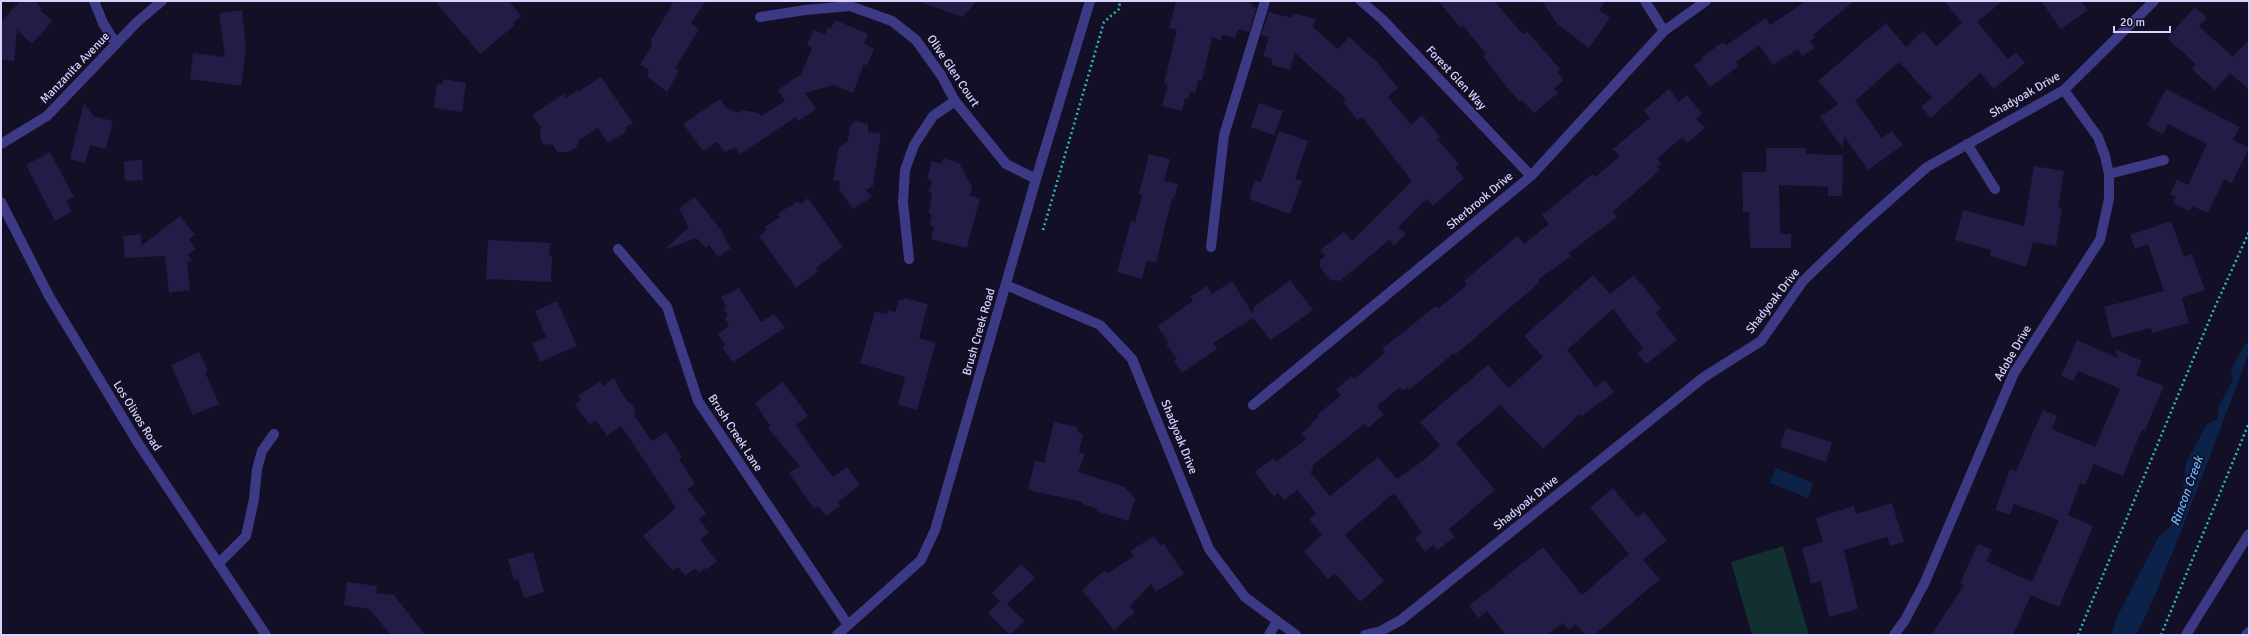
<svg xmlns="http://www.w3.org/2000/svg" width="2250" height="636" viewBox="0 0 2250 636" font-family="Signika,sans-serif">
<rect width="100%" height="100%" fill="#130f26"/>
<path fill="#12302f" d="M1783,546L1809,635H1752L1731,562Z"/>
<path fill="#0c2248" d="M2249,341V352L2237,385L2182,529L2153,600L2136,635H2111L2118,615L2159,536L2170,527L2183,489L2186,463L2207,424L2217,419L2219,406L2233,380L2231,369C2238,359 2240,349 2249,341Z
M1776,468L1813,483L1808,498L1770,483Z"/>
<path fill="#241b47" d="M20,1H35L42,8L40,10L52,21L32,44L17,30L14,61L1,60V22Z
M435,1H509L521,16L513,23L515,25L480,54Z
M674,1H706L691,23L699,29L675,68L679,71L667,92L647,77L649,70L640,65L652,45L651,40Z
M924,1H977L963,17L923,3Z
M1176,1H1243L1253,4L1252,7L1256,8L1249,32L1238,29L1235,38L1222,35L1221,40L1212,37L1202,81L1198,80L1195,93L1190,92L1188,98H1185L1182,111L1162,106L1168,84L1164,83L1177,30L1169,28Z
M1438,1H1494L1523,34L1527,31L1560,69L1557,72L1564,80L1554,89L1558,93L1534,113L1522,100L1520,102L1505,85L1483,56L1486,54L1463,26L1461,28Z
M1542,1H1606L1599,10L1610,18L1589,48L1557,24Z
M1806,1H1854L1813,35L1815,38L1810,41L1815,48L1802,56L1798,49L1773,65L1759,45L1736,62L1739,66L1710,87L1694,65L1703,59L1702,57L1723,42L1726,45L1766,18L1770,25Z
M1944,1H2003L1977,22L2008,59L2016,52L2025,63L1994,89L1980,73L1931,118L1921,107L1932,98L1899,62L1855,101L1882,138L1892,131L1903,145L1868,170L1844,136L1843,149L1820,117L1838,104L1818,81L1886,23L1906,47L1923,31L1936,46L1962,23Z
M2041,1H2081L2088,10L2061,29Z
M2195,7L2207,18L2199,26L2233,57L2249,39V90L2230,73L2215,90L2192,69L2196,64L2167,38Z
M242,10L246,48L241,86L190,79L193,53L225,57L219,13Z
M1269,12L1292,18L1293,13L1316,19L1313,27L1338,49L1349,37L1377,62L1398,88L1388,97L1411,125L1422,115L1440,137L1437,139L1459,164L1455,168L1464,178L1433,206L1427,199L1398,227L1406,234L1394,246L1389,240L1340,281L1330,280L1320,267V260L1325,256L1320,250L1344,232L1352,241L1412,181L1362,117L1357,120L1343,102L1346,99L1295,53L1290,70L1271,65L1272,59L1263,56L1269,37L1261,35Z
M835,20L868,34L864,44L874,49L867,66L864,64L853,93L834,85L805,93L816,109L798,121L796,117L740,154L735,147L725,152L717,142L703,151L683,124L720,99L727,108L739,113L742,110L759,113L761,116L785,101L778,90L801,74L812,48L807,45L814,30L825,34L828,27L831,29Z
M601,77L633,123L625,128L627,131L608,143L598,128L579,140L576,148L568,152H557L553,145L543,144L540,137L541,127L532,115L564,94L566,98L577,90L578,92Z
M443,79L466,83L462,112L434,108L437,84H443Z
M1669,89L1679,102L1687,95L1702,114L1696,119L1705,128L1687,143L1682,137L1657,159L1661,163L1657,167L1660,170L1613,212L1617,217L1569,253L1571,256L1538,280L1540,282L1455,355L1454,353L1409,390L1407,387L1403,391L1400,387L1377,406L1384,415L1368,428L1364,424L1312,466L1314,468L1310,472L1330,496L1378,457L1397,479L1424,460L1440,445L1420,422L1488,365L1509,388L1543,357L1524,336L1593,275L1610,294L1634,275L1661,309L1656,313L1677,340L1646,364L1637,353L1643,348L1613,309L1567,350L1596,387L1605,380L1614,392L1582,416L1580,414L1543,449L1500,405L1456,443L1495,490L1449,529L1455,537L1437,550L1433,545L1425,552L1415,538L1422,533L1394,493L1345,535L1384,581L1360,602L1335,573L1328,579L1304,551L1322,535L1309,519L1316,513L1297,490L1284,500L1278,493L1274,497L1255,472L1273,458L1276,462L1306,439L1301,434L1313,424L1311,423L1319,417L1317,415L1341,395L1336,389L1352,376L1354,379L1385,353L1382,349L1436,306L1439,308L1467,285L1464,281L1517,236L1524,244L1549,224L1542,215L1593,174L1595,177L1620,156L1613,149L1650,118L1644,110Z
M2166,89L2240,127L2233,140L2249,148L2232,183L2224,179L2208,213L2192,206L2190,211L2173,203L2176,197L2170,194L2177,179L2188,185L2207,144L2168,124L2163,134L2147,126Z
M84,103L93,116L113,121L106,149L90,145L85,163L70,159Z
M1259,103L1283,111L1274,135L1251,127Z
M855,121L868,124V132L881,134L873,186L866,190L872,197L853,209L839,189L840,181L833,180L839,147L848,141L850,126Z
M1279,131L1308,141L1295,179L1302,181L1290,214L1249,199L1255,180L1261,182Z
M1766,148H1806V154L1843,155L1842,196H1828V187L1779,185L1780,234H1791V248H1750L1749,212H1743L1742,172H1766Z
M50,152L74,197L66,201L72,212L55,221L26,165Z
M1149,154L1170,159L1164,181L1178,184L1174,199L1172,198L1156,263L1147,260L1142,279L1117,272L1131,221L1135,222L1142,195L1139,194Z
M943,158L959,163L972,187L970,196L980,198L967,248L931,239L934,226L930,225L932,215L929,214V211L932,193L929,192L932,180L927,179L932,161L942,164Z
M142,160L143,180L125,181L124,161Z
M2034,166L2064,171L2058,208H2062L2056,246L2033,242L2026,267L1990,256L1991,250L1955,240L1963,210L2024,226Z
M695,197L724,234L723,235L731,248L718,257L709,245L706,248L696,238L664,250L689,227L679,208Z
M808,198L843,247L816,268L818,271L796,288L759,236L767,230L765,227L780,217L777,214L798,201L800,204Z
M180,216L195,235L189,239L196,249L188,255L192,260L187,263L190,290L169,293L165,256L125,258L123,236L141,234V246Z
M2171,221L2184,257L2192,254L2205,290L2182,298L2189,323L2152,333L2151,328L2112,338L2104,307L2164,291L2148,244L2135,249L2130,235Z
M488,240L550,243L549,256H552L551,282L486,279Z
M1290,280L1313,310L1271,340L1253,318L1213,343L1217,349L1182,373L1174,361L1177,359L1166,344L1169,343L1157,326L1193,301L1190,297L1207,286L1212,294L1232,281L1253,314L1254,307Z
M739,288L761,322L774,314L785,328L733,362L722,348L725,345L718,334L729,326L725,318L728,315L723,309L726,306L721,297Z
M904,298L928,304L919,338L936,343L917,410L898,405L905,377L860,363L875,312L887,314L888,310L895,312L899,299L903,301Z
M557,301L577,346L540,362L532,343L546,337L535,311Z
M2077,340L2118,358L2115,349L2142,361L2136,375L2164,386L2145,430L2142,429L2123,476L2094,464L2085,485L2080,483L2068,515L2093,526L2059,607L2031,595L2013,635H1931L1964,585L1960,583L1978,544L1992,550L1986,561L2032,582L2059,520L2014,504L2010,515L1995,510L2010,469L2016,471L2043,410L2057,416L2052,429L2095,447L2120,389L2078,371L2073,381L2061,376Z
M199,352L208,371L205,372L219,404L193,415L171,365Z
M614,378L621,392L628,402L633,405L635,409L634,415L652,441L666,432L682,457L679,459L695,484L687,489L706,513L699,519L709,532L700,540L717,561L706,570L705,568L699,573L695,568L685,576L678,567L673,571L643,536L676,508L621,426L607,436L596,421L590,425L575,405L581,400L578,396L600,381L603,386Z
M783,382L808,416L796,425L813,450L833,477L847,467L860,485L838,502L840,506L826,516L818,506L814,509L789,473L800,466L768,428L770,426L755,403Z
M1054,422L1078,427L1077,432L1083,434L1079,452L1085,454L1078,472L1125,487L1135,499L1128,521L1096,511L1097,509L1083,504V502L1028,490L1035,460L1044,463Z
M1786,428L1832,442L1826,462L1780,447Z
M1613,488L1637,517L1644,512L1667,540L1643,560L1660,579L1594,635H1585L1576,624L1569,630L1563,623L1547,635H1506L1487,611L1479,618L1469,606L1543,547L1582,595L1629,554L1590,507Z
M1892,503L1904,542L1890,546L1887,537L1844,550L1858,609L1829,617L1821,581L1811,584L1802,548L1823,542L1816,518L1854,506L1856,514Z
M1154,536L1161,546L1164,544L1184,574L1156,592L1151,584L1130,606L1135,612L1114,630L1082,590L1105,570L1108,573L1134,556L1130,551Z
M533,552L544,592L524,598L518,579L514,580L508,559Z
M1021,564L1035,578L1007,604L1024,621L1010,635L988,613L1000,601L992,593Z
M347,582L377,586L376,593L394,595L425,635H391L369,609L344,605Z"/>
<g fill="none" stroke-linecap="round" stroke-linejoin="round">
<path stroke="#2fb8b0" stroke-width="2.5" stroke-dasharray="2 3" stroke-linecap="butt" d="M1043,230L1104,22L1119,9L1120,1
M2078,635L2214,309L2249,232
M2161,635L2249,423"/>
<path stroke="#3d3a85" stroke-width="10" d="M94,1L103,23L116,44
M1361,1L1382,19L1531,176
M1645,1L1664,31
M760,17L805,10L850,6L892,21L916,40L941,75L955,101L1006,164L1036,179
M1,144L47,116L137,22L162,1
M1967,144L1995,189
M2109,174L2164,160
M1,202L49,296L138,443L266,635
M1211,247L1224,135L1265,1
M618,249L667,307L698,401L848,625
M909,259L903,202L905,170L914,145L933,116L955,101
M1006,285L1100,325L1132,359L1209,549L1245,597L1296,635
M1253,405L1531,176L1664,31L1706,1
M218,564L246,536L254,499L257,469L262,451L274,434
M837,635L921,560L935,530L1036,179L1090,1
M1269,635L1277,621
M1365,635L1381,631L1401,620L1704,377L1761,341L1803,281L1858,228L1927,167L2064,90L2154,1
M1894,635L1905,620L1925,582L2014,373L2100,240L2109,199V174L2105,156L2098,137L2064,90
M2186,635L2249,534
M2246,635L2249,632"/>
</g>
<g text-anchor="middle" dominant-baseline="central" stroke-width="3.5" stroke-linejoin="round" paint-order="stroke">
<g font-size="12" fill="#d9d4ff" stroke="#130f26">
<text transform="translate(75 68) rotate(-46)">Manzanita Avenue</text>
<text transform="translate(953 71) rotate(56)">Olive Glen Court</text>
<text transform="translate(1456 78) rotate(47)">Forest Glen Way</text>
<text transform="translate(2025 95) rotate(-30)">Shadyoak Drive</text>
<text transform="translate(1480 201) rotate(-40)">Sherbrook Drive</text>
<text transform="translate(1773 301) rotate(-52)">Shadyoak Drive</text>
<text transform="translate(979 332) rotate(-74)">Brush Creek Road</text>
<text transform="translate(2013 353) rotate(-60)">Adobe Drive</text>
<text transform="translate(137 416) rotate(58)">Los Olivos Road</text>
<text transform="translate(735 433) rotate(57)">Brush Creek Lane</text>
<text transform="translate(1179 437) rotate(68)">Shadyoak Drive</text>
<text transform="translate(1526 503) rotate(-39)">Shadyoak Drive</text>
</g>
<g font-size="13" font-style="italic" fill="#62b6ff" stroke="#130f26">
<text transform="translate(2187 491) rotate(-70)">Rincon Creek</text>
</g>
</g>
<rect width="2250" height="636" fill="none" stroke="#d9d4ff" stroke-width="4"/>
<path d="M2114 26v6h56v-6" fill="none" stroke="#d9d4ff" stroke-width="2"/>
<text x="2120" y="26" font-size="12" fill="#d9d4ff" stroke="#130f26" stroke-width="3" paint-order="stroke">20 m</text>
</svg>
